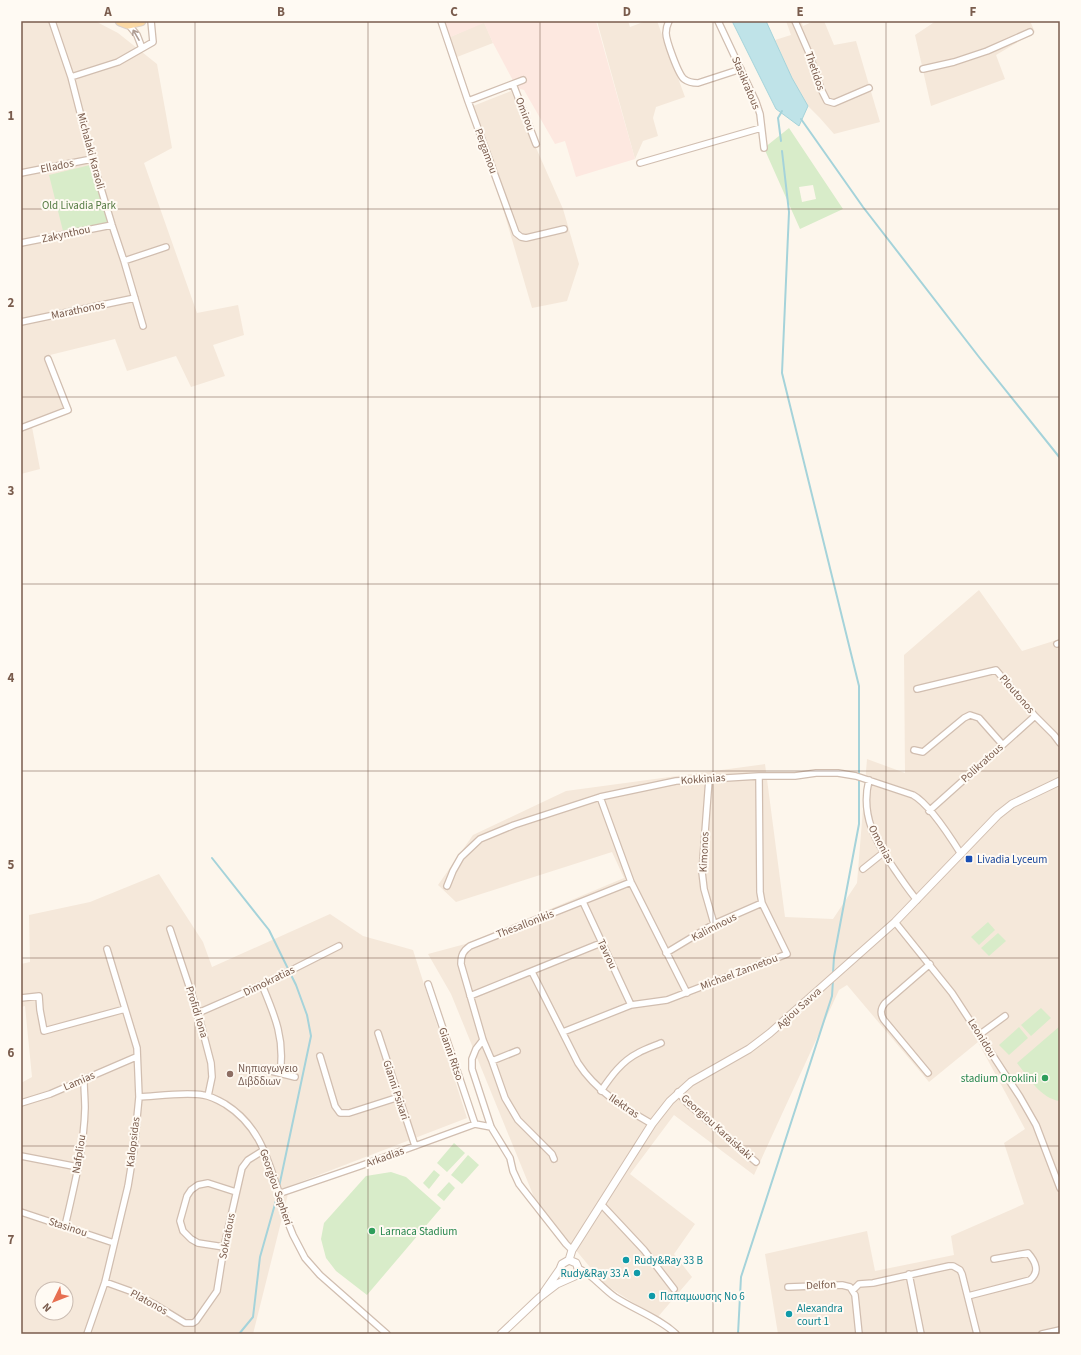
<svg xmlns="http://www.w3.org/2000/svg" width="1081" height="1355" viewBox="0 0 1081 1355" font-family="'Source Sans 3',sans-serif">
<rect width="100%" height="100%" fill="#fdf6ec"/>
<path fill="#f5e8da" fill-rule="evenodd" d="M21,21H95L118,33L157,64L172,148L144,163L197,313L238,305L244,335L213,345L225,376L191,387L176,356L127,371L115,339L50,355L70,412L32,427L40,469L21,474Z
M597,21H628L630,27L646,21H657L685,97L656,107L653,118L658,136L643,141L635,159Z
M786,21H801L803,26L814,21H824L834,45L856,41L880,122L834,134L819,117L808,106L792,78L775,40L791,35Z
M936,21H1030L1035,32L996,55L1005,79L931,106L915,35Z
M484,22L493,43L457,57L448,38Z
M511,91L563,209L579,264L567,301L532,308L473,106Z
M979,590L1022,651L1060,639V1334H778L765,1254L867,1231L875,1271L954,1255L951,1236L1024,1204L1004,1143L1025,1129L978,1042L929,1082L847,985L839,990L754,1175L674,1115L630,1174L695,1224L674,1254L692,1277L657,1318L604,1284L536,1202L451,994L428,954L469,943L624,878L612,852L456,902L438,885L473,835L566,791L765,764L785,917L833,919L857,883L867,759L905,773L904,655Z
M159,874L203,942L212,967L330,914L363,936L413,950L467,1118L290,1186L253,1334H21V1083L32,1077L25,1006L21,1007V964L30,962L29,915L90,902ZM42,1289H66V1313H42Z"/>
<path fill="#fde8e0" d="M438,21H596L635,159L576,177L565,141L555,144L524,90L517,88L493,43L484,23L448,38Z"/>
<path fill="#d8ecc9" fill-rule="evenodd" d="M789,128L843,209L800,229L764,148ZM813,185L816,199L802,202L799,187Z
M90,165L109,225L63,231L49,175Z
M988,922L995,930L979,945L971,937Z
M998,933L1006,941L989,956L981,948Z
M1041,1008L1051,1018L1031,1036L1021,1025Z
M1060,1026V1101C1041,1099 1028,1077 1017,1063Z
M1019,1027L1028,1038L1009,1055L999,1045Z
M454,1143L465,1153L447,1172L437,1163Z
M468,1155L479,1165L462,1184L451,1175Z
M434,1170L440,1175L429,1189L423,1183Z
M391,1172L406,1177L441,1208L367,1295L336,1271L326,1258L321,1239L324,1223L366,1176Z
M449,1182L455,1188L444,1201L437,1195Z"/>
<path fill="#bfe3e8" stroke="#a5d3da" d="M732,21H766L792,78L808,106L799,126L776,109Z"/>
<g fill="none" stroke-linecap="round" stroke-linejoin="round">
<path stroke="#a5d3da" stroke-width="2" d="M801,119L863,207L979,357L1060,458
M781,141L778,118L782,111
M782,151L789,212L782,373L859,686V824L834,957L833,973
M212,858L269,930L296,985L307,1015L311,1036L279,1187
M239,1334L253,1317L260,1257L277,1197
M738,1334L741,1277L832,996L833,980"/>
<g stroke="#d1beb0" stroke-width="8">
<path id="minor" d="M52,21L71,77L92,159L112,225L124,261L143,326
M441,21L468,101L516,233L521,237L526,238L564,229
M669,21C667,25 666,28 666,33C666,40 678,74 684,79C688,82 693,83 698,83L741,69
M718,21L756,102L760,114L764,148
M795,21L809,53L821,89L827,101L834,103L869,88
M128,24L137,35L142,48
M923,69L954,62L987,51L1030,32
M71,77L118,62L153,42L151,21
M513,84L536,144
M468,101L523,80
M640,163L761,128
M21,173L92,159
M21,243L112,225
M124,261L166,247
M21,322L135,298
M21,428L68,410L48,359
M1057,644L1060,643
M917,689L996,670L1035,716L1054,735L1060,743
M914,750L923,752L964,718L970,715L979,718L1002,744
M709,779L702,872L704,889L714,924
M869,780C860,816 876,842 895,870C902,880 909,891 917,900
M600,797L631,882L687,993
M929,811L1035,716
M863,869L883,853
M447,886L453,871L461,857L480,839L514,825L600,797L676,781L759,776H795L816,773H838L856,776L913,795C928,803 951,838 961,854
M583,902L631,1005
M895,922L952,993L1020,1097L1036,1125L1060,1188
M170,929L198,1013L211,1063L212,1077L208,1096
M666,953L714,924L762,903
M532,972L578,1063C596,1091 624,1108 652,1124
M428,984L475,1124
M262,985C275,1016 285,1039 280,1073
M470,996L601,943
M21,998L39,996L40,1010L44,1031L125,1009
M198,1013L262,985L339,946
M563,1032L631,1005L667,1000L787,954L762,903L760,892L759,776
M378,1033L415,1146
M979,1035L1005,1016
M483,1040L476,1049L472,1059V1069L491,1127L510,1158L513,1171L519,1184L566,1244L572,1250
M320,1056L335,1106L340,1113H349L399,1097
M492,1061L517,1051
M259,1068L295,1077
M928,1073L884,1020C880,1014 880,1009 885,1003L930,964
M601,1091C611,1076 622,1061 638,1053C645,1049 654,1046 661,1043
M678,1092L687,1103L756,1162
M139,1097C158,1096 184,1092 203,1095C211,1096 218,1100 225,1104C257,1124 266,1153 277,1187
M21,1103L50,1094L136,1057
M21,1156L78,1167
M554,1159L552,1154L518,1120L505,1098L492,1061L483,1040L461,964C461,955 463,951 470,946L631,882
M278,1194L360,1166L475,1124L491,1127
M279,1195L278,1194L285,1215L293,1235L305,1258L320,1275L387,1334
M601,1204L644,1250L674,1289
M21,1212L114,1243
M65,1226C74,1187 84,1148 85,1108C85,1099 84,1089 84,1080
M224,1247L198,1243L191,1239L183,1231L180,1221L187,1196L191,1190L198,1185L208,1183L236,1192
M578,1268C593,1275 602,1288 615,1297C635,1310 659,1318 676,1334
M909,1274L921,1334
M105,1282L130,1291L154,1304L185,1323H193L196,1321L217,1291L224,1247L242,1168L248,1160L264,1150
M788,1287L842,1285L850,1287L855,1295L859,1334
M853,1290L859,1284L873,1283L949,1266H953L960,1270L962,1274L977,1334
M968,1296L1030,1280C1040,1272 1036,1262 1028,1253L994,1259
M87,1334L105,1282L128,1186L134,1149L139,1097L137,1048L107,949
M1042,1334L1060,1330"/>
</g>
<g stroke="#d1beb0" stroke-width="9">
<path id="tertiary" d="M569,1260L572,1250L652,1124L670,1101L691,1082L749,1049L770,1033L895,922L998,815L1012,804L1060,781
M544,1292L560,1269
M501,1334L540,1297L557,1284L575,1276C579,1272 579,1268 576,1263L569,1260L562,1264L560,1269L564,1276L570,1278"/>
</g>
<g stroke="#dad1cd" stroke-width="11">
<path id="primary" d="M120,21L128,24L141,21"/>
</g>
<use href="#minor" stroke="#fff" stroke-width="5.5"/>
<use href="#tertiary" stroke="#fff" stroke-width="7"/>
<use href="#primary" stroke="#fbd9a5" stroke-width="9"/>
<g stroke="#d1beb0" stroke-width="8" stroke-linecap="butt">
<path id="minor-bridge" d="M277,1187L280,1195"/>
</g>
<use href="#minor-bridge" stroke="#fff" stroke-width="5.5"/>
</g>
<defs><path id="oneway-shaft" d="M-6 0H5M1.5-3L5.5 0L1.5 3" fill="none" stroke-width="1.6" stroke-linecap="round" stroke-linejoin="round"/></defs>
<use stroke="#af9d94" href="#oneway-shaft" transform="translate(136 35) rotate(-120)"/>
<path fill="none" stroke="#7a5c4d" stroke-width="1" stroke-opacity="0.55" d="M195,21V1334M368,21V1334M540,21V1334M713,21V1334M886,21V1334M21,209H1060M21,397H1060M21,584H1060M21,771H1060M21,958H1060M21,1146H1060"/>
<rect fill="#1a4fb4" stroke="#fffaf3" stroke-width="1.5" x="965" y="855" width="8" height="8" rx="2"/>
<circle fill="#8d6e63" stroke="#fffaf3" stroke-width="1.5" cx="230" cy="1074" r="4"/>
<g fill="#2e9e5b" stroke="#fffaf3" stroke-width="1.5">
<circle cx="1045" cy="1078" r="4"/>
<circle cx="372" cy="1231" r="4"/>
</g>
<g fill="#0f9aa8" stroke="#fffaf3" stroke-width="1.5">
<circle cx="626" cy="1260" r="4"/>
<circle cx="637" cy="1273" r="4"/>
<circle cx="652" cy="1296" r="4"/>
<circle cx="789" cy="1314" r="4"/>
</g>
<g text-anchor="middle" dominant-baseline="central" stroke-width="4" stroke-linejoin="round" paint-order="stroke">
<g font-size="11" fill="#7a5c4d" stroke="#fffaf3">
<text transform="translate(815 71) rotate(71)">Thetidos</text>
<text transform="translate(746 83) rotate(67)">Stasikratous</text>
<text transform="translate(525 114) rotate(69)">Omirou</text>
<text transform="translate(91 151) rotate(75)">Michalaki Karaoli</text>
<text transform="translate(486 151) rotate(70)">Pergamou</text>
<text transform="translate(57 166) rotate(-11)">Ellados</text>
<text transform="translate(66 234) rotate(-12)">Zakynthou</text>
<text transform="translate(78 310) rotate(-12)">Marathonos</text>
<text transform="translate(1017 694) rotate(49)">Ploutonos</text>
<text transform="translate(982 763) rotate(-42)">Polikratous</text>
<text transform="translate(703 779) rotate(-4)">Kokkinias</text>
<text transform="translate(881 844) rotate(62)">Omonias</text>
<text transform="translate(704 852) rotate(-87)">Kimonos</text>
<text transform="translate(525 924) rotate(-21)">Thesallonikis</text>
<text transform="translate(714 927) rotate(-27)">Kalimnous</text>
<text transform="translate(607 954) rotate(65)">Tavrou</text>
<text transform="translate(739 972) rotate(-21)">Michael Zannetou</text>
<text transform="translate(269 981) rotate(-26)">Dimokratias</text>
<text transform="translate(799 1008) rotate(-42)">Agiou Savva</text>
<text transform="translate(197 1012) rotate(73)">Profidi Iona</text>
<text transform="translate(982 1038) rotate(58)">Leonidou</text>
<text transform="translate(451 1054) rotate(71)">Gianni Ritso</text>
<text transform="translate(79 1081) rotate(-23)">Lamias</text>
<text transform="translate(396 1090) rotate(72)">Gianni Psixari</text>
<text transform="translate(624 1106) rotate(34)">Ilektras</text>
<text transform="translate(717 1127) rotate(42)">Georgiou Karaiskaki</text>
<text transform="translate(133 1142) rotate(-83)">Kalopsidas</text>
<text transform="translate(79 1154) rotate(-81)">Nafpliou</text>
<text transform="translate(385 1157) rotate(-20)">Arkadias</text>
<text transform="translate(276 1187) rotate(71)">Georgiou Sepheri</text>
<text transform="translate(68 1227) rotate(18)">Stasinou</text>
<text transform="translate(227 1236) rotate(-79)">Sokratous</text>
<text transform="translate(821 1285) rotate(-3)">Delfon</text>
<text transform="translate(149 1302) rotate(29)">Platonos</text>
</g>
<g font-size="11" fill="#537a41" stroke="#fffaf3">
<text x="79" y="205">Old Livadia Park</text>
</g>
<g font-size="11" fill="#164399" stroke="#fffaf3" text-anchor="start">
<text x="977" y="859">Livadia Lyceum</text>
</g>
<g font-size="11" fill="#785e54" stroke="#fffaf3" text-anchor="start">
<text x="238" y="1068">Νηπιαγωγειο<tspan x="238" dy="13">Διβδδιων</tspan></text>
</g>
<g font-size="11" fill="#27864d" stroke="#fffaf3" text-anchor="end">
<text x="1037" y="1078">stadium Oroklini</text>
<text x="380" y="1231" text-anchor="start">Larnaca Stadium</text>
</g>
<g font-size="11" fill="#0d838f" stroke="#fffaf3" text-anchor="start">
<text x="634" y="1260">Rudy&amp;Ray 33 B</text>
<text x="629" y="1273" text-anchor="end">Rudy&amp;Ray 33 A</text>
<text x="660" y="1296">Παπαμωυσης No 6</text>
<text x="797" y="1308">Alexandra<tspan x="797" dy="13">court 1</tspan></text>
</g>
</g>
<rect width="1081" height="1355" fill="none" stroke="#fffaf3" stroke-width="44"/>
<g transform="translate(54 1301) rotate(227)"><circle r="19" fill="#fffaf3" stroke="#cabbb1"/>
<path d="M0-3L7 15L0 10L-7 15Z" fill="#e76f51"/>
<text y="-6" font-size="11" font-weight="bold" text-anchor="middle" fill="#7a5c4d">N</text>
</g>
<rect x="22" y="22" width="1037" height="1311" fill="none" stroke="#7a5c4d" stroke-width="1.5"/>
<g font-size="13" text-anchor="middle" font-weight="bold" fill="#7a5c4d">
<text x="108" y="16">A</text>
<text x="281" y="16">B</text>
<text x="454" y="16">C</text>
<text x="627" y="16">D</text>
<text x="800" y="16">E</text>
<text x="973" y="16">F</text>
<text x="11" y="120">1</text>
<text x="11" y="307">2</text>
<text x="11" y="495">3</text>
<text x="11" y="682">4</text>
<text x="11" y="869">5</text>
<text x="11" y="1057">6</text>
<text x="11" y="1244">7</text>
</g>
</svg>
